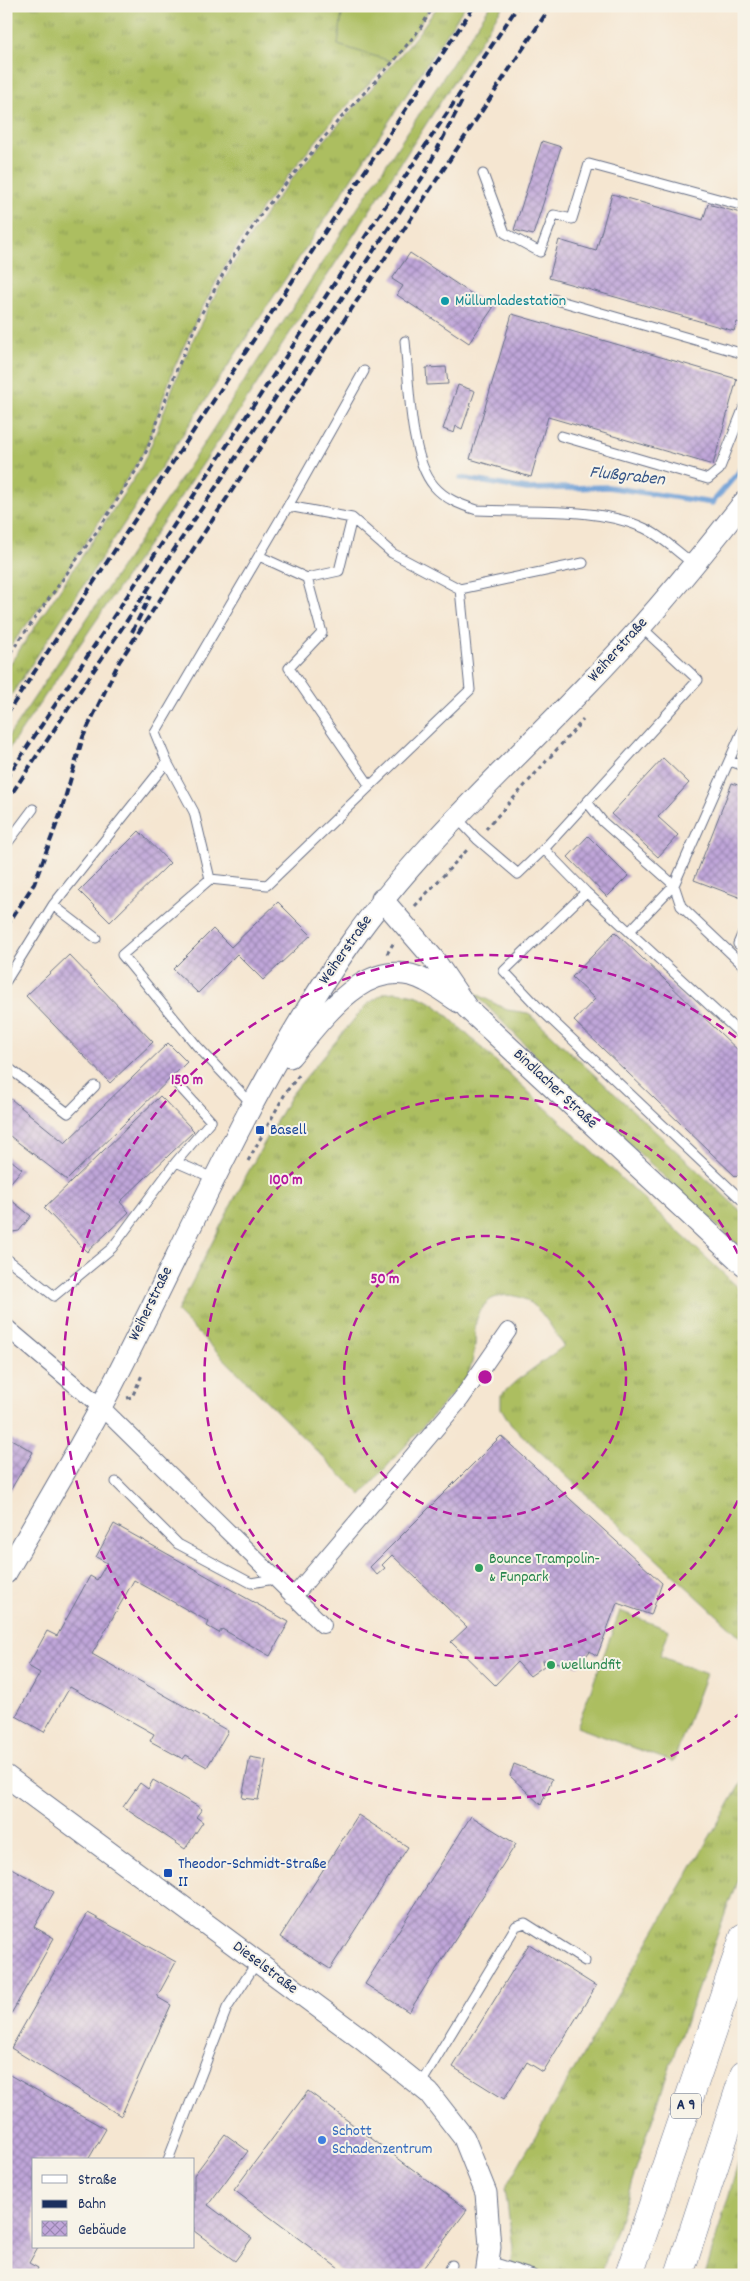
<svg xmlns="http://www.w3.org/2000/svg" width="750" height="2281" viewBox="0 0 750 2281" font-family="Dekko,sans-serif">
<defs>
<pattern id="grass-tufts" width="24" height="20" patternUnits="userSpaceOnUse" patternTransform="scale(1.25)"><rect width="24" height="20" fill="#acbe61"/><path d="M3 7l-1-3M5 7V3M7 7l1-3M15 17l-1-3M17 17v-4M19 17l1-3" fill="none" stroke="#8b9b53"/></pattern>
<pattern id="building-cross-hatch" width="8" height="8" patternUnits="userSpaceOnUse" patternTransform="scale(1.25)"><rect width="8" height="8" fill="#c0a6d9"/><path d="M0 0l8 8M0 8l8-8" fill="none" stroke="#9b88b3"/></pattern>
</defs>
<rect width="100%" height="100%" fill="#f7f3e8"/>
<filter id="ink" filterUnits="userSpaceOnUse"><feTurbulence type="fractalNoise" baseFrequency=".02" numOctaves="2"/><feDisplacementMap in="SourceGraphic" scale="10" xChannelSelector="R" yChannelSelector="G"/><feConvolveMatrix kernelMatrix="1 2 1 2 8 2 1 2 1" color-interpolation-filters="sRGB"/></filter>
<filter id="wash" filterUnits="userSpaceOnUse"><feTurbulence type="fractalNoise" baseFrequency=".0096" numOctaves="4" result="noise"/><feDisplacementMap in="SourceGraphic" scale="20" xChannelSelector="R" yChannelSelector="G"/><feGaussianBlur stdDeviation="1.12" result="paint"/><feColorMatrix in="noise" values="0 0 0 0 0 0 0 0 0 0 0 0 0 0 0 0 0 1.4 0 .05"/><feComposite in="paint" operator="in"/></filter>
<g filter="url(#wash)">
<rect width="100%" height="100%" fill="#f5e6d1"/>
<path fill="url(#grass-tufts)" stroke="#647660" d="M6,6H343L338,45L391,61L334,119L262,208L227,262L197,318L174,368L145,449L134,468L64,575L6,652Z
M438,6H465L6,703V670L139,471C156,438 166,403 180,369C203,314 232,262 266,213C317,139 387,81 438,6Z
M490,6H503L243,405L6,753V740L187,469Z
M394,992C412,993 425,997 439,1008L744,1293V1640L511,1425L501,1408V1395L516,1381L564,1346C547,1321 530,1285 494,1298C484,1302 477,1315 475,1326C474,1332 476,1339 475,1345C474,1357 471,1368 466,1379L361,1495L177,1312L247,1174L291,1095L366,1005L385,993Z
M473,992L507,1010L528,1013L744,1214V1251L548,1068Z
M744,1778V1862L675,2051L601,2275H511L513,2247L505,2188Z
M744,2144V2275H705Z"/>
<path fill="#acbe61" stroke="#647660" d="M343,6H431L417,29L391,61L338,45Z
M620,1611L669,1630L660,1656L706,1674L673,1762L577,1727Z"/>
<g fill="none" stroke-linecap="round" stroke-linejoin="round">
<path stroke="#6c9ed6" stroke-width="5.5" d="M461,478L527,489L608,487L712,503L744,466"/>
</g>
<g id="blocks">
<path fill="url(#building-cross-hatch)" d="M542,141L561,147L533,235L514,230Z
M612,194L703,220L708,204L744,214V324L737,322L734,331L549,278L559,240L596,251Z
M410,253L493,308L469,343L397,295L403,286L392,279Z
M512,314L737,379L713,465L548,417L531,477L470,459Z
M446,367L448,384L427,385L426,368Z
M458,385L475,391L462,429L456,426L454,433L443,429Z
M663,758L689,783L658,817L678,835L658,857L611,814Z
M732,783L744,787V899L694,880Z
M139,831L170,863L110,922L79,891Z
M588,836L628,876L607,897L568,857Z
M278,902L311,935L263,980L237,954L198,993L173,969L213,929L231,947Z
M615,932L744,1056V1169L736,1177L574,1021L595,999L572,977Z
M69,955L153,1042L110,1083L26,996Z
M168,1043L187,1062L67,1180L6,1133V1095L65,1143Z
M160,1096L194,1131L120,1202L129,1212L87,1252L44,1208Z
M6,1156L22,1169L6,1188Z
M6,1196L31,1216L19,1231L6,1233Z
M6,1436L33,1452L10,1491L6,1489Z
M501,1436L662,1583L651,1615L617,1603L597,1656L590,1651L578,1666L543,1660L544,1666L530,1676L517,1662L495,1685L451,1642L467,1627L392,1555L382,1565L385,1568L377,1575L370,1567Z
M114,1524L289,1622L270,1656L222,1629L219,1633L207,1626L209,1622L134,1580L92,1654L228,1731L207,1767L186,1755L183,1759L150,1741L154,1734L70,1687L44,1732L16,1716L40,1673L28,1666L47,1631L57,1636L90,1576L97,1580L107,1563L96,1557Z
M250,1757L266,1760L258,1800L242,1798Z
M514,1764L552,1779L541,1805L510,1776Z
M153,1780L202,1809L196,1817L203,1822L185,1849L123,1807L140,1783L148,1789Z
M358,1815L408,1847L330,1969L280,1937Z
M471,1816L516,1844L409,2012L365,1984Z
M6,1865L54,1892L34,1927L54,1938L11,2014L6,2011Z
M88,1913L176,1962L157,1997L171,2005L121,2116L11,2048Z
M529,1944L596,1986L543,2072L527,2062L504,2099L453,2067Z
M6,2073L106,2129L88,2160H34V2247H38L29,2263L38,2268L35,2275H6Z
M308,2091L467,2210L418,2275H347L234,2190Z
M225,2134L248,2151L208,2205L252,2238L235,2261L194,2231V2175Z"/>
</g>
</g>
<g filter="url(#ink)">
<use href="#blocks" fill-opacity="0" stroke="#676f86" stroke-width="1"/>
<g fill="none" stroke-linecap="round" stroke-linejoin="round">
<g stroke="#676f86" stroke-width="11">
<path id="service" d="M483,174L505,233L540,252L554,215L572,219L589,164L744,206
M553,299L744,354
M405,341C409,379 409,457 434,486C445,499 461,505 477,510C529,513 596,506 644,528C662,536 678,553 694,564
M364,371L288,506L352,518L392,553L460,589
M561,436L708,479L719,470L744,407
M352,518L339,571L307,578L322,633L289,668L370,786
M259,556L307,578
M730,761L744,766
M587,802L603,822L674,885L681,906L744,966
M457,818L477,839L518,874L544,849L698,680L640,626
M6,845L33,809
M544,849L586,892L744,1037
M210,879L194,812L167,762L155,733L288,506
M586,892L504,971L537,1006L744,1202
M53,905L96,938
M630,931L674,885L744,727
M738,944L744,930
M6,981L53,905L167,762
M6,1066L68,1113L95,1086
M252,1104L197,1046L122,955L210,879L267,885L470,690L460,589L583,563
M176,1162L211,1121L178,1085
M6,1258L54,1296L112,1248L176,1162L213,1178
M116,1482L178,1544L251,1583L274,1579
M420,2085L516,1926L525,1923L585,1961
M168,2160L227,2008L257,1962
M489,2261L533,2275
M447,2275L452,2265"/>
</g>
<g stroke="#676f86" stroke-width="18">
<path id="minor" d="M6,1327L101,1407L323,1625
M293,1597L461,1399L508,1331"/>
</g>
<g stroke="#676f86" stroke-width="23">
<path id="tertiary" d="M382,899L433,958L467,1008L744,1265
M290,1057C322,1020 368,950 426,981C438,987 448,995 459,1002
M6,1573C38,1518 71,1463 101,1407C183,1252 248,1088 350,944C417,849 505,770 585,687C642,629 694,566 744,502
M6,1776L363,2040L429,2093L464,2138L486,2193L490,2247L486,2275"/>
</g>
<g stroke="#676f86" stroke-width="29">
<path id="motorway" d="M629,2275L744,1937
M679,2275L744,2075"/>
</g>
<path stroke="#676f86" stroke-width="3" stroke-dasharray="4 4" stroke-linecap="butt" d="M6,659L102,524L137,469L147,450L177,369L199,318L229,263L264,210L337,122L393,62L419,30L434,6
M486,829L583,720
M415,906L468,849
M387,954L394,942
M248,1161L286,1092L300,1074
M127,1398L132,1397L142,1375"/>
<use href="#service" stroke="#fff" stroke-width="9"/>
<use href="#minor" stroke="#fff" stroke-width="16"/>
<use href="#tertiary" stroke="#fff" stroke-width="21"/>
<use href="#motorway" stroke="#fff" stroke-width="28"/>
<path stroke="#1b2f5e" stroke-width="4" stroke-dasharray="8 4" stroke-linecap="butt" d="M132,632L150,596
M6,715L474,6
M6,779L518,6
M6,802L424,175L463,99
M6,927L34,884L60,815L83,737L119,662L551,6"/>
</g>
</g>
<g fill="none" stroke="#b5179e" stroke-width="2.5" stroke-dasharray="9 6">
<circle cx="485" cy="1377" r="141"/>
<path d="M744 1487A281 281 0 1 1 744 1267"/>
<path d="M742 1712A422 422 0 1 1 742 1042"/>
</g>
<circle fill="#0f9aa8" stroke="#f7f3e8" stroke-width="2" cx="445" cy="301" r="5"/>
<g fill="#1a4fb4" stroke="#f7f3e8" stroke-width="2">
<rect x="255" y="1125" width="10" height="10" rx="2.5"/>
<rect x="163" y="1868" width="10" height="10" rx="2.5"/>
</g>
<g fill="#2e9e5b" stroke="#f7f3e8" stroke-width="2">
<circle cx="479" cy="1568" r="5"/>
<circle cx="551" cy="1665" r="5"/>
</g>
<circle fill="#3f7fe0" stroke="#f7f3e8" stroke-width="2" cx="322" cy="2140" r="5"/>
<g text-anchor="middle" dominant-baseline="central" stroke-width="4" stroke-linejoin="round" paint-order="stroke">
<rect fill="#f7f3e8" stroke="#5d6a87" stroke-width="1" x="671" y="2093.5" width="30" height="25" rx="4"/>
<g font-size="15" font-weight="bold" fill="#1b2f5e">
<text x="686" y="2106">A 9</text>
</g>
<g font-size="16" fill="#0d838f" stroke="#f7f3e8" text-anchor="start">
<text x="455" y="301">Müllumladestation</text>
</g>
<g font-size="16" fill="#1b2f5e" stroke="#f7f3e8">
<text transform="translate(618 650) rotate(-48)">Weiherstraße</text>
<text transform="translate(346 950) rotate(-55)">Weiherstraße</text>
<text transform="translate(555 1089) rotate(43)">Bindlacher Straße</text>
<text transform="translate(151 1304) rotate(-64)">Weiherstraße</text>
<text transform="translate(265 1968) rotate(37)">Dieselstraße</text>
</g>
<g font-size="16" fill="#164399" stroke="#f7f3e8" text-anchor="start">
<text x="270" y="1130">Basell</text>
<text x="178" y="1864">Theodor-Schmidt-Straße<tspan x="178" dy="18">II</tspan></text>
</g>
<g font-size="16" fill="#27864d" stroke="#f7f3e8" text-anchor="start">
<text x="489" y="1559">Bounce Trampolin-<tspan x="489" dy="18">&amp; Funpark</tspan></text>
<text x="561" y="1665">wellundfit</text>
</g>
<g font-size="16" fill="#366cbe" stroke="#f7f3e8" text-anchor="start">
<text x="332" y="2131">Schott<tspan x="332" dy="18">Schadenzentrum</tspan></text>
</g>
<g font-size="18" font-style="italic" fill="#375688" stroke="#f7f3e8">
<text transform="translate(627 477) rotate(6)">Flußgraben</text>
</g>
</g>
<circle cx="485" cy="1377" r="8" fill="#b5179e" stroke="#f7f3e8" stroke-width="2.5"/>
<g font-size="15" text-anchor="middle" font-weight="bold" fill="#b5179e" stroke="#f7f3e8" stroke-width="4" stroke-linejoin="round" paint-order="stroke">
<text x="187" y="1084">150 m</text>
<text x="286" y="1184">100 m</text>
<text x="385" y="1283">50 m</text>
</g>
<rect width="750" height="2281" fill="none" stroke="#f7f3e8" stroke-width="25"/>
<rect x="32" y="2158" width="162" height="90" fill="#f7f3e8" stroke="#9fa5b1"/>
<rect x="42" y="2175" width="25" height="8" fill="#ffffff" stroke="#9fa5b1"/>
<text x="78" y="2184" font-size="15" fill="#1b2f5e">Straße</text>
<rect x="42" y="2200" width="25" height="8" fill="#1b2f5e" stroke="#9fa5b1"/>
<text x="78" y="2208" font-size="15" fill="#1b2f5e">Bahn</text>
<rect x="42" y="2221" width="25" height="15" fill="url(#building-cross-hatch)" stroke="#9fa5b1"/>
<text x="78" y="2234" font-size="15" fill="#1b2f5e">Gebäude</text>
</svg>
